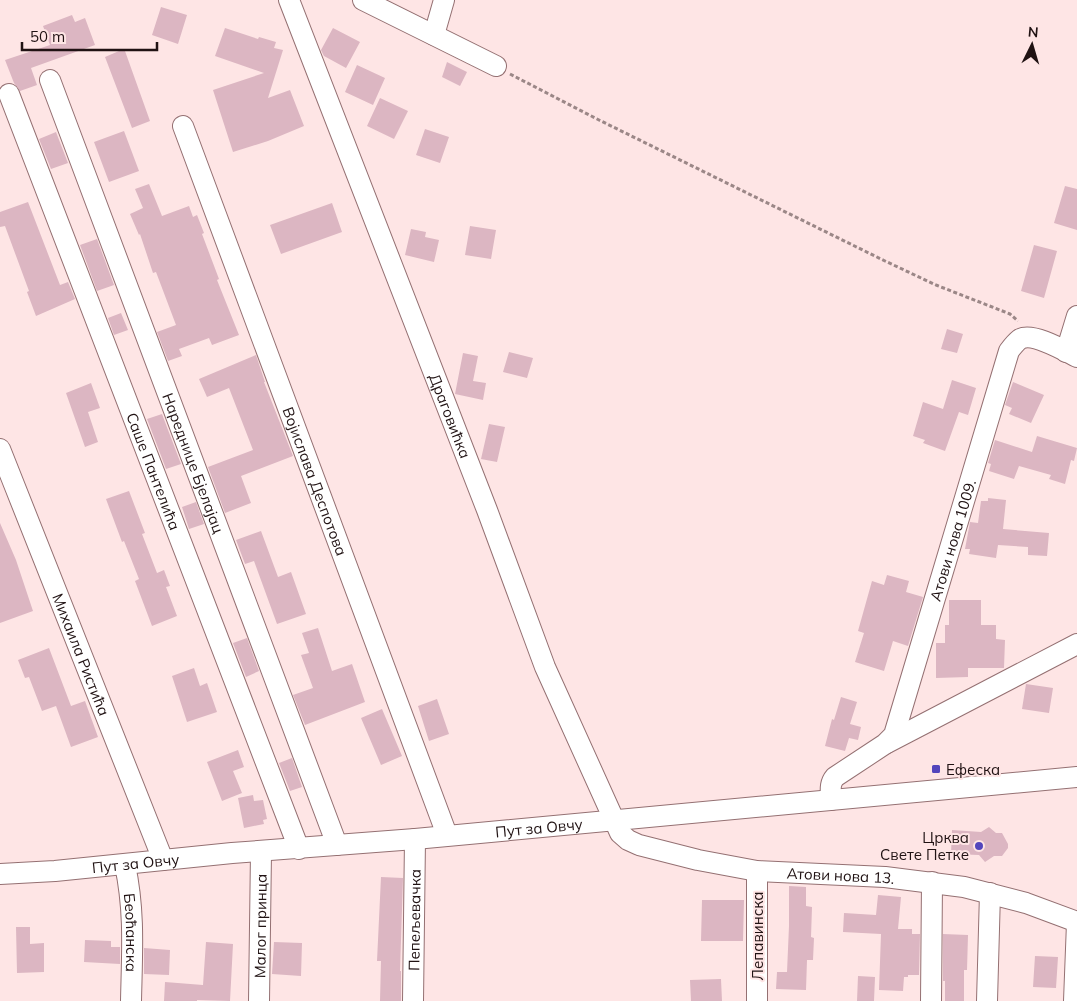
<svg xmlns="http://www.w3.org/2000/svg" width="1077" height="1001" viewBox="0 0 1077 1001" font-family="Mulish,sans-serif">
<rect width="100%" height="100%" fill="#fee5e5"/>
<path fill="#dcb6c2" d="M161,7L187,15L178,44L152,35Z
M72,15L75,22L85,18L95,45L31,68L37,85L20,91L14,83L5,60L50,45L43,26Z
M225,28L258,39L259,37L276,42L274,48L283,50L268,98L290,90L304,126L268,141L233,152L213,90L264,73L215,56Z
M333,28L360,42L346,68L324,56L321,50Z
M119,51H125L150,121L132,128L105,57Z
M447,62L467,72L460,86L442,77Z
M357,65L385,78L373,105L345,92Z
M380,98L408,111L394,139L367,126Z
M425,129L449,137L440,163L416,155Z
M124,131L139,171L109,182L94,142Z
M56,132L68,163L51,169L39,139Z
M149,184L162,216L189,206L193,217L197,215L204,233L202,234L219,279L217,280L239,335L212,345L209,338L179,349L182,356L168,361L157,332L176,325L156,272L153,273L140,234L139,235L130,214L143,208L135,189Z
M1065,186L1077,189V230L1054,223Z
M28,202L60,285L68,282L75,299L36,316L27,292L29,291L5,226L0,227V212Z
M332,203L342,232L281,254L270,225Z
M470,226L496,230L491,259L465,255Z
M411,229L426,232L425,237L439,240L434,262L405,255Z
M97,239L114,285L97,291L80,245Z
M1034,245L1057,251L1044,298L1021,291Z
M121,313L128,330L114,335L108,318Z
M947,329L963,334L957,353L941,349Z
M509,352L533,358L527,378L503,372Z
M463,353L478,356L473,381L486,383L483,400L455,394Z
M256,355L265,382H264L293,456L241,476L251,503L225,513L208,467L253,450L229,388L207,397L199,379Z
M952,380L976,388L968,415L959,412L945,451L923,443L925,440L913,436L923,402L943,409Z
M1013,382L1044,395L1031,423L1009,414L1012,408L1005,405Z
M91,383L100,408L88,412L98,442L85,447L66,393Z
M162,414L181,464L166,469L147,419Z
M489,424L505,427L497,462L481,459Z
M1037,436L1077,448L1074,461L1071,460L1065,484L1049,479L1051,475L1019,466L1014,479L989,471L991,464L988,463L995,440L1032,452Z
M129,491L145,533L142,534L157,573L164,570L170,586L166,587L177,616L152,626L135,581L139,579L124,541L122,542L106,499Z
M988,498L1006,500L1003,529L1049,533L1047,556L1028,555V547L998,545L996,558L969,554L970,549H965L970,522L978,523L981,501H988Z
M196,502L204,524L189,529L182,507Z
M0,523L16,560L33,611L0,623Z
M261,531L278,577L291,572L306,614L277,624L254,561L245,564L236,540Z
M887,575L909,581L906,592L923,597L908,646L893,641L884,671L855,662L864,633L858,631L872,581L884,585Z
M949,600H981V625H996V639L1005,640L1004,668H968V677L936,678V643H945V625H949Z
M318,628L332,671L352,664L365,702L305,725L293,695L313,688L301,655L309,653L302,633Z
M247,638L259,671L246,677L233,643Z
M49,648L71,706L85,701L98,737L71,747L56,706L42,711L29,677L25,678L18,660Z
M194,668L200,686L207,683L217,712L187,722L172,676Z
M1026,684L1053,688L1049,713L1022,709Z
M841,697L857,702L850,724L861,727L858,740L849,738L845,751L825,746L832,719L834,720Z
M437,699L449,734L429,741L418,706Z
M382,709L402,756L381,765L361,718Z
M238,750L244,767L233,771L242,793L222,801L207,762Z
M292,758L302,787L290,791L279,763Z
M253,795L254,801L263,800L267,819L263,820L264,824L244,828L238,798Z
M989,827L996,833H1002L1008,844V848L1002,856H994L985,862L979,855L951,854L952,830L981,832Z
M381,877L403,878L400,971H401V1001H380L381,961H377Z
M789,886L806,887V906L812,907L811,937L814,938L813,960H807L806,990L776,989L777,972H787L789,926Z
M878,895L901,897L898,929H912V934H920L919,975H908V977H904L903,991L879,990L881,934L843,932L844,913L876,915Z
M702,900H744L743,941H701Z
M16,927H30V944L44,943V972L17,973Z
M943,934L968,935L967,970H964V1001H945V981H943Z
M85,940L111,941V947H120V964L84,962Z
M206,942L233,944L230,1001L197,1000V1001H164L165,982L203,985Z
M274,942L302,943L301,976L272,974Z
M144,948L170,950L169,975L144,974Z
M1035,956L1058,957L1056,988L1033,987Z
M858,976L875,977L874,1001H857Z
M721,979L722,1001H691L690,980Z"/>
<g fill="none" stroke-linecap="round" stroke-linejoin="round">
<g stroke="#947072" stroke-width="22">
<g id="minor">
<path id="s1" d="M289,0L487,510L545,667L620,833L628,840L639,845L698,860L757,871L885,877L964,887L1026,903L1077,922"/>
<path d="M363,0L496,66"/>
<path d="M434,35L444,0"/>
<path id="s2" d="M50,80L337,845"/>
<path id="s3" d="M9,94L299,849"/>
<path id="s4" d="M183,126L447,835"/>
<path d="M1066,352L1077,316"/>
<path id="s5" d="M0,449L163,860"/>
<path d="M887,743L1077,644"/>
<path id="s6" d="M831,800C831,791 829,784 835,777L885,744L894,735L1009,351C1012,347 1016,342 1020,339C1033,332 1065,351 1077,357"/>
<path id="s7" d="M125,865C135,912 132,953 131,1001"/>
<path id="s8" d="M0,874L55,871L232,853L415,839L1077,777"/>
<path id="s9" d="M259,1001L261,852"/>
<path id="s10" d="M413,1001L415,839"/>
<path d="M757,1001V871"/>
<path d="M931,1001L932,882"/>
<path d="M987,1001L990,893"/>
<path d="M1074,1001L1077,923"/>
</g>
</g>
<path stroke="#9b8787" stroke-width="3" stroke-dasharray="4 2.5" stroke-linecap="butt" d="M510,74L599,120L885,261L936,285L1010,314L1018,321"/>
<use href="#minor" stroke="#fff" stroke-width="20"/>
</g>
<g fill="#5345bc" stroke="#fee5e5" stroke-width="2">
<rect x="931" y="764" width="10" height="10" rx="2.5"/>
<circle cx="979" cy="846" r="5"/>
</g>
<g text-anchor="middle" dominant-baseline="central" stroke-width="4" stroke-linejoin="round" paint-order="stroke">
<g font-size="15" fill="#201213" stroke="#fee5e5">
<text stroke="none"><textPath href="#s1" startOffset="446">Драговићка</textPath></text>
<text stroke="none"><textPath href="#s2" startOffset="409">Нареднице Бјелајац</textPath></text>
<text stroke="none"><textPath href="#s3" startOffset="404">Саше Пантелића</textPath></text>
<text stroke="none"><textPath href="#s4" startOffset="379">Војислава Деспотова</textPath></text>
<text stroke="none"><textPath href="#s6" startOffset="300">Атови нова 1009.</textPath></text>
<text stroke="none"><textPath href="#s5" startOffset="221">Михаила Ристића</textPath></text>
<text stroke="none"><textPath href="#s8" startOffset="541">Пут за Овчу</textPath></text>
<text stroke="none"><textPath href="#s8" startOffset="136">Пут за Овчу</textPath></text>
<text stroke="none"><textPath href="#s1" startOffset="1124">Атови нова 13.</textPath></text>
<text stroke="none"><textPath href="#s10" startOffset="81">Пепељевачка</textPath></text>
<text stroke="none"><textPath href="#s9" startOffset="75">Малог принца</textPath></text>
<text stroke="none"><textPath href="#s7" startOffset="68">Беоћанска</textPath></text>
<text transform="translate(757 936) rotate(-90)">Лепавинска</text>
</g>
<g font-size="15" fill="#201213" stroke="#fee5e5" text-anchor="start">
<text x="946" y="769">Ефеска</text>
<text x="969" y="837" text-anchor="end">Црква<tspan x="969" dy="17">Свете Петке</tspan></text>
</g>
</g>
<g transform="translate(1032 45) rotate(5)" stroke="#fee5e5" stroke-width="4" paint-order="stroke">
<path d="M0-4L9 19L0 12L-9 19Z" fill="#201213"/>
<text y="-8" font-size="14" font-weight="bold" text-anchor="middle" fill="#201213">N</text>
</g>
<path d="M22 42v8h135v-8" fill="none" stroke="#201213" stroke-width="2.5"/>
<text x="30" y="42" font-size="15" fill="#201213" stroke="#fee5e5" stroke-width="4" paint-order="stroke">50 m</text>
</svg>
